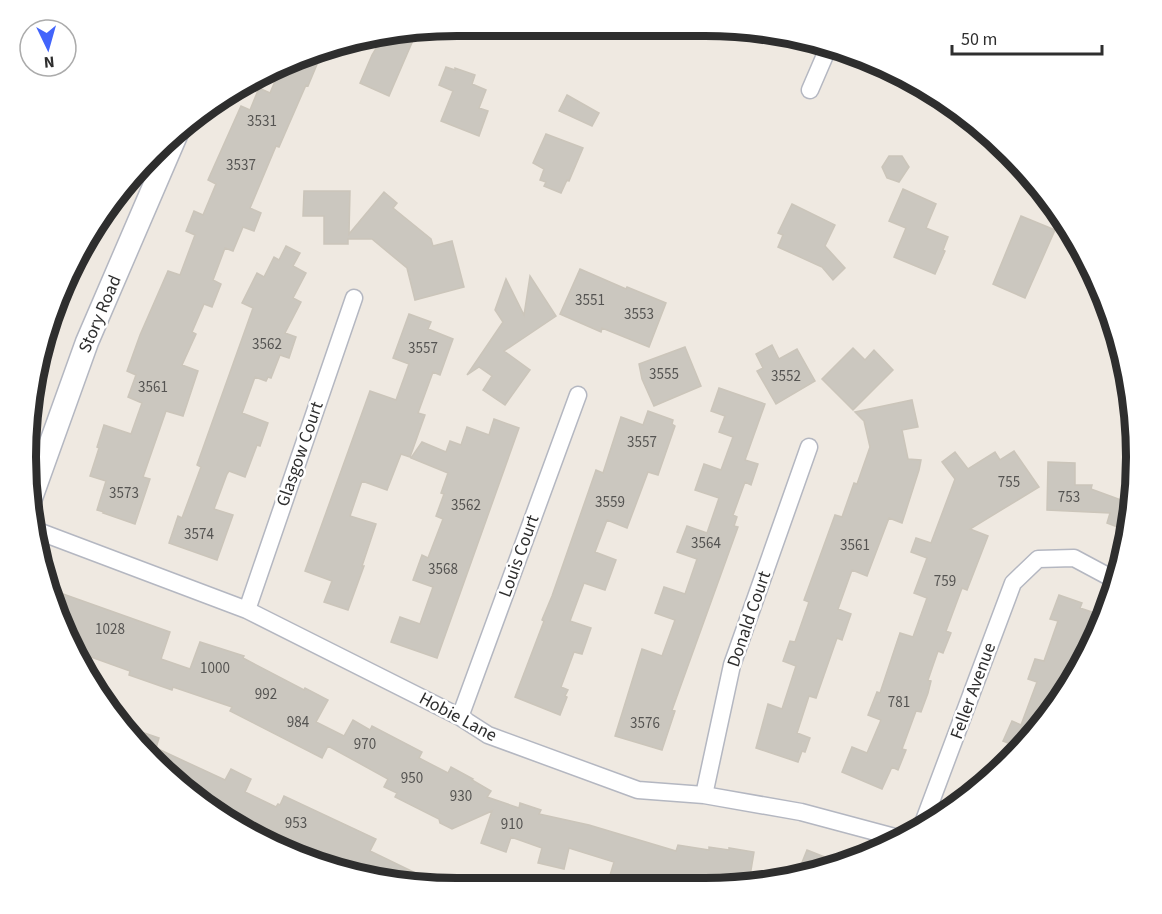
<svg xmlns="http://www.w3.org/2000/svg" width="1162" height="914" viewBox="0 0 1162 914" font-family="'Source Sans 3',sans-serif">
<rect width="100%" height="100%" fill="#efe9e1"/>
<path fill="#cbc7bf" stroke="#cbc5ba" stroke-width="1.5" d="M417,31L389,96L360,83L372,55L384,35Z
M323,50L308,86L306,85L279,147L276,146L250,208L261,213L254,231L243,227L233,251L225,248L213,280L221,284L212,307L204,304L192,332L196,334L182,365L198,371L183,416L166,411L143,477L150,479L135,524L103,513L104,512L97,510L106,481L90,476L99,448L97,447L104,425L131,434L142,403L128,397L136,375L127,371L140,335L168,271L180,275L195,235L186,231L194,211L203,215L216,184L208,180L241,106L250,110L259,88L270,93L281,67Z
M446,67L455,70V68L475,75L472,84L486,90L479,108L488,111L479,136L441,121L453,91L439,85Z
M567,95L599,113L592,126L559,111Z
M546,134L583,148L569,181L567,180L561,193L544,186L546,182L540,180L544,169L533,163Z
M889,156H902L909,167L899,182L887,178L882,167Z
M903,189L936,204L926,228L948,237L943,250L945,251L935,274L894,257L906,228L889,221Z
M304,191H350L349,234L384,192L397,203L393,208L431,239L433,246L452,241L464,287L415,300L407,268L372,239H348V244H324V216H303Z
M792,204L835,225L825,246L845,268L833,280L822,267L778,247L783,235L778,233Z
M1021,216L1055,230L1025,298L993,284Z
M286,246L300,253L293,266L306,273L293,298L301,302L285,333L296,337L289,358L280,355L271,378L268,377L266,381L255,377L242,413L268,423L260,446L257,445L245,477L229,471L227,474L214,509L233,515L217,560L169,543L178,516L182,518L201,467L197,465L253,308L242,303L257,273L264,277L274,257L279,260Z
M580,269L626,289L627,287L666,303L649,347L602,328L601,332L560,314Z
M530,276L556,316L504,351L530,370L505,405L483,390L492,376L479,367L467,375L503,322L495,310L506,279L524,315Z
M409,314L431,322L428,329L453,339L440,375L433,372L418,413L425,415L410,457L401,454L387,490L362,481L350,516L376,524L362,566H364L348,610L324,602L332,581L305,571L370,391L396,400L409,364L393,358Z
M772,345L779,359L797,349L815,381L776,404L757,371L763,368L756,354Z
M685,347L701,386L654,406L642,379L639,364Z
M853,348L865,360L874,350L893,370L853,410L822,379Z
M719,388L765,404L745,460L758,464L751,485L745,482L733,515L737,517L734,526L738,527L672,710L675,711L662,750L615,736L642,649L662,656L675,620L655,613L664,587L685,594L697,559L677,552L687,526L707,533L719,498L695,490L704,464L721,470L733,437L719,432L725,416L711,411Z
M912,400L918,427L902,430L908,459L921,460L919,470L902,523L889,518L867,576L852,570L838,609L851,614L842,640L837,638L816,698L809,696L797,733L810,738L805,752L802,751L798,762L756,748L768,704L782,709L796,666L783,661L790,641L795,642L809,602L804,600L835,515L842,517L854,483L857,484L870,447L864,421L855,412Z
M648,411L673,420L672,424L675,426L658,475L648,472L627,528L607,520L595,552L616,560L605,590L584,583L570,621L591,628L582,654L574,652L561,687L568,690L565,696L567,697L560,715L515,697L544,621L542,620L552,596L596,470L603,473L621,417L643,425Z
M494,419L519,428L437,658L391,642L400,617L420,624L433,587L413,580L422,555L428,558L443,519L436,516L444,494L441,493L448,473L411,458L422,442L446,452L450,441L461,445L467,427L489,435Z
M1014,451L1039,487L970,529L988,536L967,590L962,588L946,631L951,633L943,653L938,651L928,680L931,681L928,693L921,712L916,711L902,749L906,750L898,770L892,767L882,789L842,772L852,747L867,753L881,720L868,715L877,692L880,693L900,633L913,637L927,598L914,593L927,558L911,552L916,538L931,543L955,479L942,462L955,452L968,469L995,452L1000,460Z
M1048,462L1075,463V485H1092L1091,489L1132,504L1128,531L1107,523L1110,513L1047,510Z
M49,589L170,632L161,659L190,669L200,642L244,656L243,658L304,690L305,688L328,700L316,722L344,736L353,720L370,730L372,726L422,752L419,758L448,773L451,767L473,779L472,780L491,791L487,797L519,808L520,803L541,810L539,814L589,825L676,851L678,845L709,850V847L729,850V848L754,852L750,876L735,874L733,887L692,880L691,887L620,885L608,882L614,862L569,848L564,869L538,863L542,848L511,837L506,852L481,843L492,811L452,829L440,823L439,819L395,797L397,793L384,787L388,779L328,746L322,758L230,711L232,707L173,687L172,690L129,675L130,671L74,651Z
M1059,595L1082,603L1080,608L1104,616L1092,648L1089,653L1083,651L1073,678L1047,720L1007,762L1013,745L1003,741L1012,721L1021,725L1037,682L1028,679L1035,659L1044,661L1058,621L1050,619Z
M121,725L159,738L156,748L225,780L231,769L251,779L245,792L276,807L278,804L280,805L284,796L376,839L370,851L434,882L373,880L292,856L284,851L285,848L195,800L133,742Z
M807,850L845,865L797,875Z"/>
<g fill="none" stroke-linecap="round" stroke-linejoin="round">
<g stroke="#b4b7c1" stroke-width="19">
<path id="street" d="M810,90L829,46
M35,530L247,610L460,717L488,735L638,790L704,795L801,812L902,839
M247,610L354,298
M460,717L578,395
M704,795L732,665L809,447
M920,831L1013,583L1038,559L1074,558L1117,581"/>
</g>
<g stroke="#b4b7c1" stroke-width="25">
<path id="secondary" d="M31,498L87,342L177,133"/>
</g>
<use href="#street" stroke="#fff" stroke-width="16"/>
<use href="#secondary" stroke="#fff" stroke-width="22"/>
</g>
<g text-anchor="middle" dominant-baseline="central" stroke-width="5" stroke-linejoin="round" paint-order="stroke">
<g font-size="15" fill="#555452">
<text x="262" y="121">3531</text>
<text x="241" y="165">3537</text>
<text x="590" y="300">3551</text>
<text x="639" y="314">3553</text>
<text x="267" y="344">3562</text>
<text x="423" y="348">3557</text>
<text x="664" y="374">3555</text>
<text x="786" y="376">3552</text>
<text x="153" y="387">3561</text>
<text x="642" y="442">3557</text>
<text x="1009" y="482">755</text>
<text x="124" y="493">3573</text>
<text x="1069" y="497">753</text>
<text x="610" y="502">3559</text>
<text x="466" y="505">3562</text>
<text x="199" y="534">3574</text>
<text x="706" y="543">3564</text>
<text x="855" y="545">3561</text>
<text x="443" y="569">3568</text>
<text x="945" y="581">759</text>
<text x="110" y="629">1028</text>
<text x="215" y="668">1000</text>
<text x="266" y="694">992</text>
<text x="899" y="702">781</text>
<text x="298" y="722">984</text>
<text x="645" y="723">3576</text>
<text x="365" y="744">970</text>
<text x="412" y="778">950</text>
<text x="461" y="796">930</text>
<text x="296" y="823">953</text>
<text x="512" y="824">910</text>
</g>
<g font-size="18" fill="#2e2e2e" stroke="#fff">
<text transform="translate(100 314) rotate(-67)">Story Road</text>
<text transform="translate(300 454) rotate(-71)">Glasgow Court</text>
<text transform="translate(519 556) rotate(-70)">Louis Court</text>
<text transform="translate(749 619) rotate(-71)">Donald Court</text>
<text transform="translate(973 691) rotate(-70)">Feller Avenue</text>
<text transform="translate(458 717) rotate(28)">Hobie Lane</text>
</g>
</g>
<path d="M0 0H1162V914H0ZM457 36H705A421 421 0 0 1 1126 457V457A421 421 0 0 1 705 878H457A421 421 0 0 1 36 457V457A421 421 0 0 1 457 36Z" fill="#fff" fill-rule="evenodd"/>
<path fill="none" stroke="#2e2e2e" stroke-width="8" d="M457 36H705A421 421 0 0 1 1126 457V457A421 421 0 0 1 705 878H457A421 421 0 0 1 36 457V457A421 421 0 0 1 457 36Z"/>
<g transform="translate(48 48) rotate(175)"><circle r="28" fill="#ffffff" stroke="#ababab" stroke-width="1.5"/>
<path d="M0-4.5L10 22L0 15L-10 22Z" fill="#4264fb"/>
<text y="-9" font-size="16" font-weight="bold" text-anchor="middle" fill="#2e2e2e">N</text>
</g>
<path d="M952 45v9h150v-9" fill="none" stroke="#2e2e2e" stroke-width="3"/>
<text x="961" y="45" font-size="18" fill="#2e2e2e" stroke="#ffffff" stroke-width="4.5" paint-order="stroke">50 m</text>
</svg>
